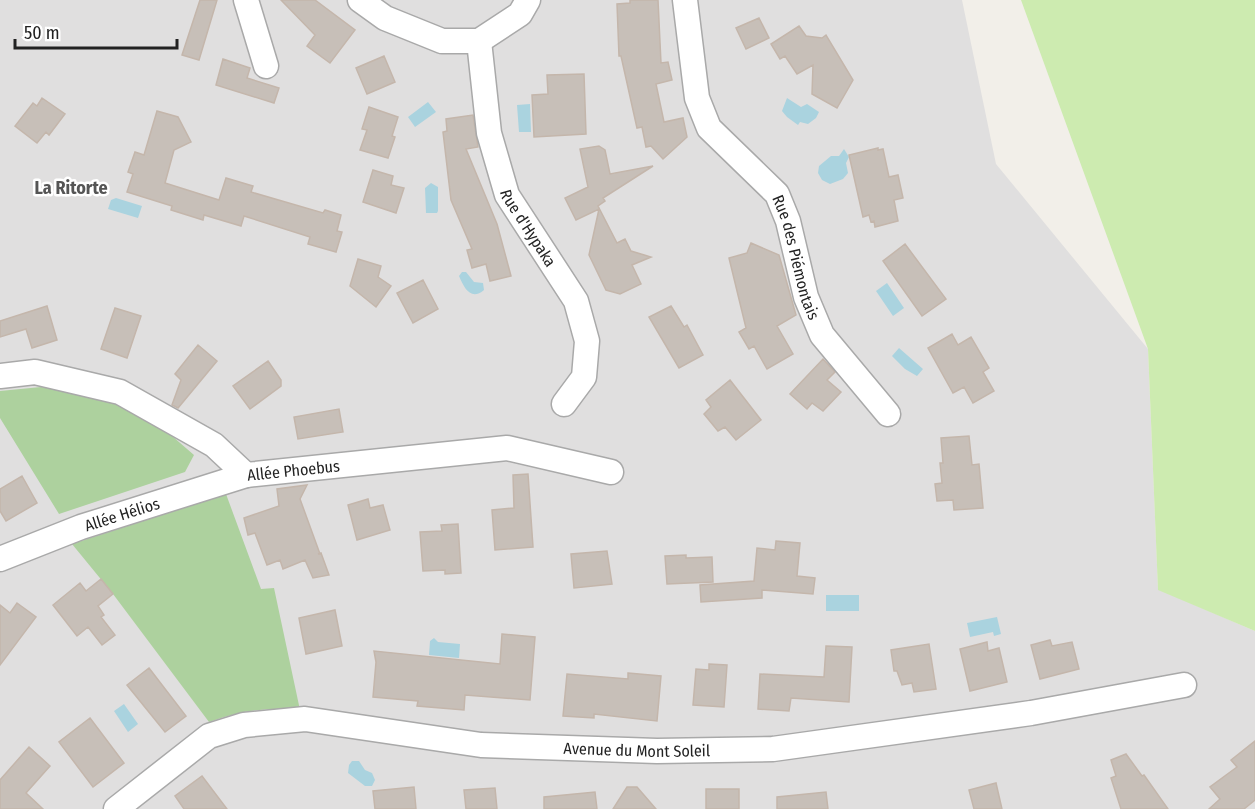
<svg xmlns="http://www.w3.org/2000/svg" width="1255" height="809" viewBox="0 0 1255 809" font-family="'Fira Sans Condensed',sans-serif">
<rect width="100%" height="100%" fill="#f2efe9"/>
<path fill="#e0dfdf" d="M0,0H962L996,164L1148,349L1158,589L1255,631V809H0Z"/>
<path fill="#cdebb0" d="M1021,0H1255V631L1158,590L1148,349Z"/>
<path fill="#add19e" d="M41,387L113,400L150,417L194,455L185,472L59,514L0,418V391Z
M226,494L261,589L274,588L300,710C262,708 246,709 209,722L113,594L72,544Z"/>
<path fill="#aad3df" d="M787,98L801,107L807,104L819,112L816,118L808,124L800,122L798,125L787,117L782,111Z
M428,102L436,112L415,127L408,117Z
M530,104L531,132H519L517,105Z
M844,149L849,157L846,163L848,173L843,179L830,184L822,180L818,173L819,166L831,156H839Z
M431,183L438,187V211L437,213H426L425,188Z
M116,198L142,206L138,218L108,209L111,200Z
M462,272H466L474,282L483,283L484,290C471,301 464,288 459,276Z
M887,283L904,308L893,316L876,291Z
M899,348L923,369L917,376L905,369L892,356Z
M826,595H859V611H826Z
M997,617L1001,634L994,636L993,632L970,637L967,623Z
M434,638L438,642L460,644L459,658L429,655L430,641Z
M124,704L138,724L128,732L114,711Z
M352,761H359L365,770L372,773L375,780L372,786H365L348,773L349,765Z"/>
<path fill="#c7bfb8" stroke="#c4b6ab" stroke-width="1.5" d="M200,0H217L199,60L182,55Z
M281,0H315L355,30L330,63L307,46L315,35Z
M630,0H658L661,63L668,62L672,80L656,84L664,122L683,118L687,137L663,159L651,146L646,147L642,127L637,128L621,56H619L617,4L630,3Z
M759,18L769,38L746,49L736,28Z
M799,26L806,36L822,38L826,35L853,80L837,108L812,94L813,65L797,74L785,56L780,59L771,44Z
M384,56L395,82L367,94L356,68Z
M223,59L250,68L247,78L279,88L274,103L216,85Z
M584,74L586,134L534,137L532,95L548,94L547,75Z
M42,98L65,114L49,135L46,132L37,143L15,126L33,103L37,106Z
M369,107L398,117L392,136L395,137L388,158L360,150L367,130L362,129Z
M157,111L178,117L191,142L174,150L165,183L219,200L226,178L253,186L251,192L323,213L325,210L341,215L337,231L342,232L336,252L308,244L310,237L244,216L241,226L204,215L203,220L171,210L172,206L127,192L133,174L128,172L135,152L144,155Z
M473,115L478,147L466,149L497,224L511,276L490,281L486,264L472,268L467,250L472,249L451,200L443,132L447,131L446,119Z
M599,146L605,150L610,174L653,166L603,198L605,201L598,206L617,243L625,239L631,251L651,257L632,265L641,284L620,294L606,290L589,255L599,209L576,220L565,198L588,187L580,149Z
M878,148V150L883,149L889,177L898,175L903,198L894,200L898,221L875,227L874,221L871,222L869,215L863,217L849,155Z
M373,170L393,176L391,185L404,188L396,213L363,202Z
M751,243L779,255L796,315L777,326L793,354L767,369L754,346L749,349L739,332L746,328L729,258L747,253Z
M905,244L946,299L922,316L883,261Z
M358,259L381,266L378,277L391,286L376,307L350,286Z
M423,280L438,309L413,323L397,293Z
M47,306L57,340L32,348L26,329L0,337V321Z
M671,306L684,327L687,325L703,355L679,368L649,317Z
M115,308L141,316L127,358L101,349Z
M952,334L958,345L971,337L989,368L983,372L994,391L973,403L964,387L953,393L928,348Z
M198,345L217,361L178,408L172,405L181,380L175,374Z
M823,359L835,372L827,380L841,392L823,411L812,403L807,409L790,394Z
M268,361L281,380V386L250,409L233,386Z
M730,380L761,420L736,440L725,427L718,431L704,414L711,407L706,400Z
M339,409L343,432L298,439L294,417Z
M969,436L972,465L979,464L983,508L954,510L953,500L937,501L935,484L942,483L940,463H943L941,438Z
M528,474L533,547L495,550L492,510L514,508L513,475Z
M22,476L37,503L6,521L0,511V489Z
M307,485L300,499L320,554H318L321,553L329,575L313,578L305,560L283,569L280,560L267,565L255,533L248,535L244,518L279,506L277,489Z
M368,499L370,508L383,505L390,530L357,540L348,505Z
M458,524L461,573L445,574V570L423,571L420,532L442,531L441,525Z
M776,541L800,543L797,576L815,578L813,594L762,590V598L701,602L700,585L754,581L757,548L775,550Z
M607,551L612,584L574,588L571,554Z
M686,555V558L712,557L713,582L667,584L665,556Z
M101,579L113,594L98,606L104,615L101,617L115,635L102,645L88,627L77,636L53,605L80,583L86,591Z
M17,603L36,617L0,665V605L10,613Z
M335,610L342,646L306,654L299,618Z
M502,634L535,637L530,700L465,695L464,710L417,706L418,701L373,697L376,662L374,651L500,664Z
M1050,640L1052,646L1072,642L1079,669L1040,679L1031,645Z
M987,642L988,651L999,648L1007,682L970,691L960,649Z
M929,644L936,689L914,692L912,683L902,685L897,671H894L891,650Z
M826,646L852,647L849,702L791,698L789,711L758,709L760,674L824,677Z
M709,664L727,665L724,707L693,705L696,669L709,670Z
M149,668L186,716L165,732L127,685Z
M628,673L661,676L657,721L594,714V718L563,716L567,674L628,679Z
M90,718L124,763L93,787L59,742Z
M1255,741V800L1244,809H1209L1220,799L1210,787L1237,767L1231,760Z
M29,747L50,766L26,793L43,809H0V780Z
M1126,754L1142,776L1144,775L1168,809H1121L1111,778L1116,776L1111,760Z
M202,776L227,809H184L175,796Z
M996,783L1002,809H974L969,790Z
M414,787L416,809H375L373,791Z
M627,787H637L656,809H613Z
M495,788L497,809H466L464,790Z
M706,789H739V809H706Z
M595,792L597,809H544V797Z
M826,792L828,809H777V797Z"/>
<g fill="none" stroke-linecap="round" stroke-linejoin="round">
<g stroke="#a9a9a9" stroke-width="27">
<g id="minor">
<path d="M246,0L266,66"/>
<path d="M360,0L385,18L442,41H479L520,14L528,0"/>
<path id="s1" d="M685,0L697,98L709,128L777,194L788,221L806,297L822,335L888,414"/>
<path id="s2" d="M479,41L489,133L507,195L576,301L587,341L584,377L564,404"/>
<path id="s3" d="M0,376L35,372L120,392L214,445L246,475L507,448L611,472"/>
<path id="s4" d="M0,559L81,527L246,475"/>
<path id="s5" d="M116,809L209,736L244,725L305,719L481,745L657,751L773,749L1031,713L1184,685"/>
</g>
</g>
<use href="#minor" stroke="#fff" stroke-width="24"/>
</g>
<g text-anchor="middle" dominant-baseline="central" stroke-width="5" stroke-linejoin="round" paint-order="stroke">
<g font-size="16" fill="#222" stroke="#fff">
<text stroke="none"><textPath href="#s2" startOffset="196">Rue d'Hypaka</textPath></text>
<text stroke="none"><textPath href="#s1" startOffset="292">Rue des Piémontais</textPath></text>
<text stroke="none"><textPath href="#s3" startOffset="322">Allée Phoebus</textPath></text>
<text stroke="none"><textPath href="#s4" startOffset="130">Allée Hélios</textPath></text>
<text stroke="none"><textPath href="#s5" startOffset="550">Avenue du Mont Soleil</textPath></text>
</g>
<g font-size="18" font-weight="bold" fill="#555" stroke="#fff">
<text x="71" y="188">La Ritorte</text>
</g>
</g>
<path d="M15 39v9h162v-9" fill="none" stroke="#222222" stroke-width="3"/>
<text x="24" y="39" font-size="18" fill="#222222" stroke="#ffffff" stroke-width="4.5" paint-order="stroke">50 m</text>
</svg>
